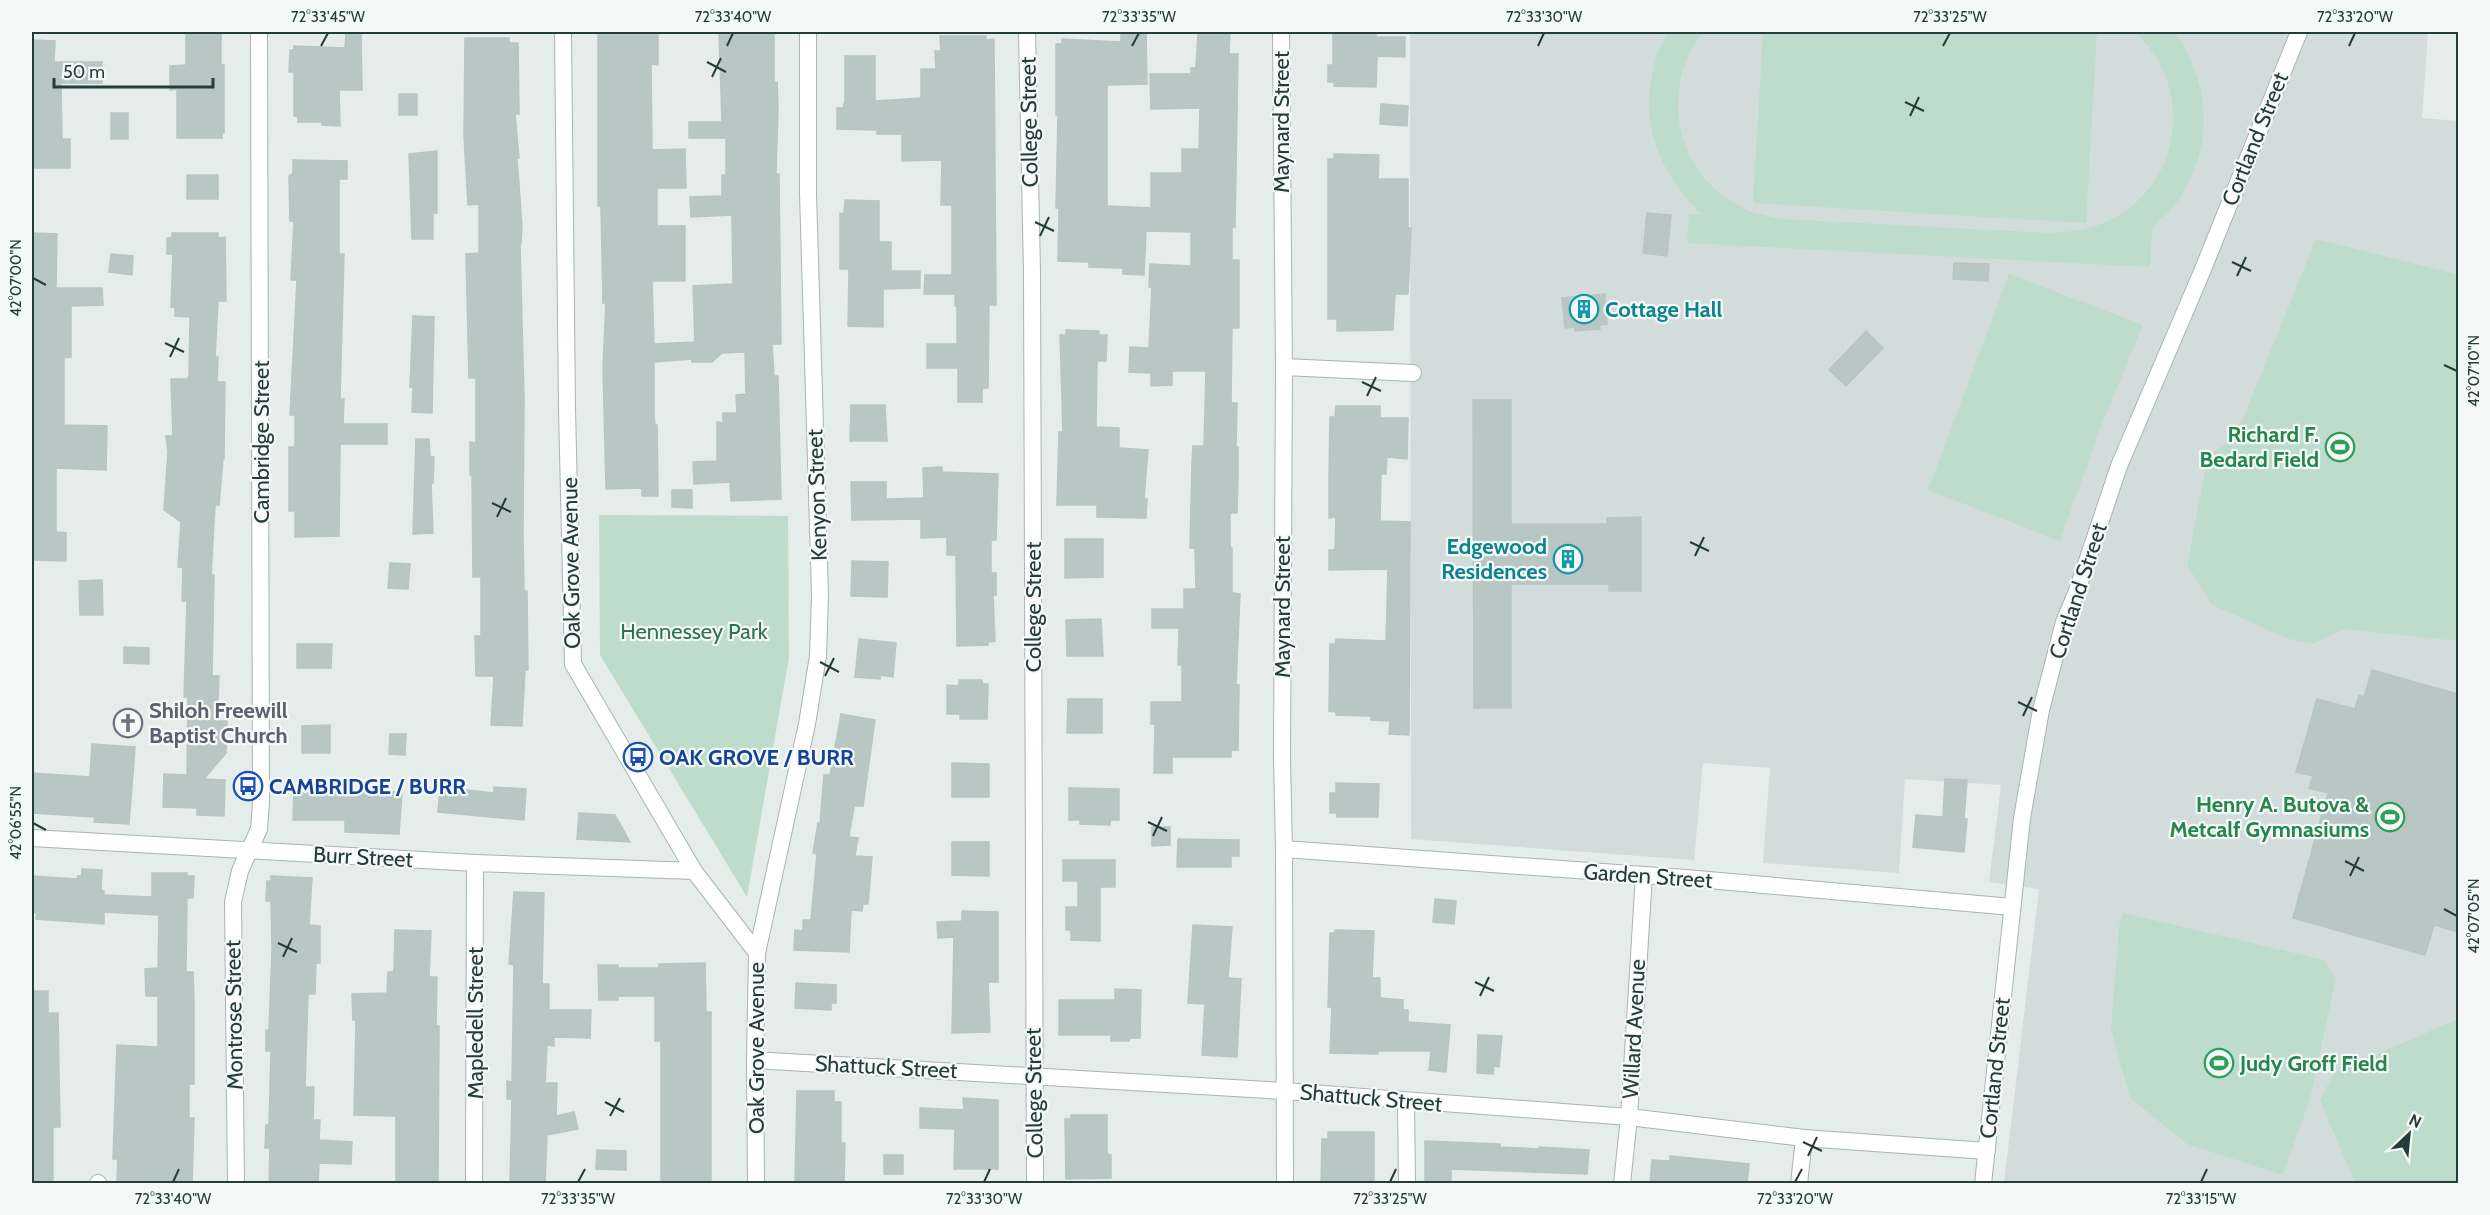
<svg xmlns="http://www.w3.org/2000/svg" width="2490" height="1215" viewBox="0 0 2490 1215" font-family="Cabin,sans-serif">
<rect width="100%" height="100%" fill="#e4edea"/>
<path fill="#d2dcda" d="M1410,32H2428L2422,118L2458,121V1183H2004L2039,889L1989,882L2001,785L1905,779L1899,873L1763,863L1770,768L1703,763L1694,860L1411,839Z"/>
<path fill="#bedccc" d="M1668,32H1703C1659,90 1674,170 1739,206C1752,214 1768,216 1783,219L2049,233C2072,232 2095,229 2116,217C2185,177 2192,84 2135,32H2175C2206,76 2214,134 2188,183C2184,191 2179,200 2173,207C2168,213 2158,219 2154,226C2150,234 2151,258 2150,267L1687,243L1689,214L1702,215C1662,175 1641,131 1652,74C1655,60 1660,44 1668,32Z
M1763,32H2097L2086,223L1753,203Z
M2316,239L2458,275V641L2344,629L2313,644L2289,639L2212,605L2187,565L2208,456L2235,438Z
M2009,274L2143,325L2099,431L2060,541L1928,490Z
M599,515L788,516L789,657L747,897L600,655Z
M2123,913L2324,960L2336,978L2310,1099L2283,1175L2187,1144L2130,1098L2111,1029L2119,927Z
M2458,1019V1183H2355L2320,1100L2334,1073Z"/>
<path fill="#b9c7c4" stroke="#b7c6c2" stroke-width="1.5" d="M186,32H221V65H224V133H222V138H177V89L170,90V66L186,65Z
M346,32H361L362,90H339L340,126L322,125V122H298V117L294,116V72H289L290,50H294V46L345,48Z
M598,32L658,33V65L651,64L652,150L685,149L686,188H657V226H685V281H652L654,344L695,342L693,286L733,284L732,215L691,217L690,197L722,196V175H726V138H689V122H722L719,32H774V83L777,82L778,108L776,174H779L781,344H772L774,376H778L781,499L731,501L730,482L694,484L693,462L717,461V422L723,423V413H737L736,395L746,394L745,352L722,353L712,362H692V359L654,362V415L655,425H657L658,496H642V488L606,489L603,367L606,303H603L601,206H598Z
M1121,32H1146L1147,84L1107,85V206L1151,208V173H1182V149H1199L1200,108L1151,109L1150,74H1191V68H1196L1198,32H1230L1229,54H1238L1235,227H1232V260H1239V328H1232L1231,403H1237L1236,447H1238V476L1237,513H1230V548H1232V593L1240,594L1236,685H1239L1238,750H1231V757H1172V773H1154L1155,724H1151V702H1182V665H1178L1179,628H1152V609H1184V589H1196L1195,548H1190L1192,463L1193,446H1204L1206,371H1172V385L1151,386V373L1129,372L1130,347L1149,348L1152,287H1149L1150,264L1191,266V232L1146,231L1144,275L1123,274V268L1089,267V262L1058,261L1059,208H1056L1058,115H1056V44H1062V39L1121,42Z
M1333,32H1376V37H1405V57L1377,56L1376,87L1334,86L1335,82H1328V65H1333Z
M940,36H986V40L994,39L996,305H989L988,388H982V402H958V368H927V344H957V306H955V294H924L925,275H952V205H941L942,160L902,161V134H877V130L837,129V108H843L845,101V56H875V101L921,98V69H936L935,51H941Z
M465,38H509V43H518L519,114H515L519,158H517L522,226L521,244H520L524,399L523,533L524,591H527L528,670H525L522,726L491,725L494,676H476L475,636H481V577H473L472,475H470V442L476,443V378H469L466,254L479,253V204L468,205L464,136Z
M32,40L55,41L54,62H102V83H61L62,139H70V168H32Z
M399,94H417V115H399Z
M1381,104L1408,106L1407,126L1380,124Z
M111,113H128V139H111Z
M437,151V213H433V239H412L409,154Z
M1334,154L1379,155L1378,179H1408V228H1411L1408,294H1395L1393,330L1337,331V319H1328V159H1334Z
M293,160L347,161V179H339V254H344L340,399H344L343,424H387V444H340L339,536L295,537V511H289V447H295V415H290L297,280H291L294,221H290L289,176L293,173Z
M187,175H218V199H187Z
M845,200L879,201V242H891V271H920V288L883,289V327L848,326L849,269H840V213L844,214Z
M1647,213L1671,215L1667,256L1643,253Z
M32,233L57,234L56,288H102L103,305L71,306V357L64,358V425L107,426L106,470L56,468V532L66,533V561L32,560Z
M172,233H218V238L225,237L226,301H218L215,357H218L217,382H225L224,459H223L219,505H215L211,575H214L212,676H219L217,721H227L226,753L204,779L225,780L224,816L197,815V808L163,807L164,774L187,775L188,697H184L187,601H182L183,568L178,567L181,522L164,510L168,452L166,436H173L171,379H187L189,376L190,317L175,316V307H171L173,254H167V238H172Z
M111,254L133,256L132,275L109,272Z
M1954,263L1989,264L1988,281L1953,279Z
M1605,294L1607,324L1599,325L1600,329L1575,331V327L1565,328L1562,298Z
M413,316L434,317L432,413L412,412L413,387H410Z
M1066,330L1099,331V335H1107L1106,361H1097L1096,427L1119,428V448L1148,450L1144,499H1147L1146,518L1097,517V505H1057L1059,432H1063L1060,335H1066Z
M1866,331L1883,348L1846,386L1829,370Z
M1473,400H1511V524H1607V518L1641,517V591H1609V584H1511V708H1474Z
M851,405H885L887,441H850Z
M1336,406H1380V418H1408L1407,459L1387,457L1386,474H1381L1380,521L1410,522L1409,735L1389,734L1390,721L1371,720V716L1336,715V712L1329,711L1330,644H1335L1336,639L1386,641L1388,569L1329,570V550H1335L1336,517L1329,518V477L1330,417H1335Z
M416,439H429L430,457H434L433,483H431L433,533L413,534Z
M942,467V472L998,474L996,540H991V573H996V595H993L995,641L988,642V645L957,646L956,555H947V537L921,538V519L852,520L851,482H886V499L924,498L923,468Z
M672,490H692V508L672,507Z
M1065,539H1103V577L1065,578Z
M852,561L888,562L887,597L851,596Z
M390,563L410,564L408,589L388,588Z
M102,580L103,615H80L79,581Z
M1101,619L1103,656H1067L1066,620Z
M859,639L896,643L893,677L880,675V679L855,677Z
M297,644H332L331,668H297Z
M124,647L149,648V664L124,663Z
M2372,670L2458,694V932L2434,925L2425,955L2293,918L2328,793L2309,788L2313,776L2296,772L2317,699L2355,709L2359,695L2364,697Z
M959,680H982V684H988L987,719H960V714H947V685L959,686Z
M1068,699H1102V733H1067Z
M841,714L875,720L863,806H854L849,837L858,838L855,856L872,857L868,904H863L862,911L851,910L849,952L794,950L795,930L803,931V920H811L817,854L813,853L818,823H820L824,775H830Z
M330,725V753H302V726Z
M390,734H406L405,755L389,754Z
M92,744L135,747L129,824L94,822L95,817L32,813V773L90,777Z
M952,763L989,764V797H952Z
M1945,779L1967,780L1964,819H1967L1964,852L1913,847L1916,815L1943,817Z
M1336,783L1379,784L1378,817H1337V813H1330V793H1336Z
M440,787L494,793V787L526,789L524,820L438,812Z
M294,788L402,792L399,834L345,832V820H293Z
M1069,788L1119,789V820H1110V825L1080,824V820H1069Z
M579,813L615,815L630,842L577,839Z
M1152,827H1170V845L1152,846Z
M1178,839L1239,840V856H1231V867H1177Z
M952,842H989V876L952,875Z
M1063,860H1115V887H1100V941L1071,940V930H1066V907H1078V881H1063Z
M82,869L102,870L101,890L104,891V895L152,897V873H187V876H194L193,898H187L186,972H193L194,1002V1084H189V1118H194L192,1184H157V1181L117,1180L118,1159H113L117,1045L158,1047V996H146L145,969L158,968L159,915L104,912V924L36,919L37,913L32,912V876L77,879L78,876H82Z
M271,876L312,878L309,925L320,926V963H316L315,994H308L305,1087H314L313,1120H320L319,1140L352,1142L351,1164L319,1163L318,1184H269L270,1148H265L266,1125H269L271,1051H266V1030H269L272,950L271,901H266L267,881H271Z
M514,892L544,893L542,984H549V1010H591L590,1038L554,1037V1046L547,1045L545,1083H557L556,1116L574,1112L578,1129L547,1135L545,1184H510L512,1099H507V1081L512,1082L514,965L509,964Z
M1435,899L1456,901L1454,924L1433,922Z
M962,911L998,912V982H988L990,1032L952,1033L954,937L938,938L937,922L962,921Z
M1193,925L1232,927L1228,978L1241,979L1237,1057L1202,1055L1205,1004L1188,1003Z
M395,930L431,931L429,977H437L436,1026H439L438,1184H396V1116L354,1115L356,1020H353L352,994L387,993L388,972H394Z
M1335,930L1374,931L1372,978H1380V998L1403,1000V1010H1408V1022L1450,1025L1446,1072L1429,1070L1431,1051H1378V1054L1330,1053L1332,1007H1328L1330,933H1335Z
M705,963L706,1012H711V1184H661V1041H655V996H618V1000H599L598,965H618V968H659V964Z
M796,983L836,985V1003H831V1010L795,1008Z
M1115,989L1141,990L1140,1038H1130L1129,1041H1111V1035H1059V1000H1115Z
M32,991H48V1013H58L60,1127H53V1184H32Z
M1478,1035L1502,1036L1499,1067L1494,1066L1493,1074L1477,1073Z
M797,1091H834V1102H841V1143H845L844,1184H795Z
M963,1098L998,1100V1169H954L955,1129L920,1128V1108L964,1110Z
M1071,1115H1107V1154L1111,1155V1178L1066,1179L1065,1119H1071Z
M1328,1132H1374V1184H1321L1322,1139H1328Z
M1425,1141L1500,1144V1147L1539,1149V1147L1589,1150L1587,1174L1451,1169V1181H1425Z
M597,1150L626,1151V1170L596,1169Z
M884,1155H903V1174H884Z
M1670,1156L1749,1164L1747,1184H1650L1652,1160L1670,1161Z"/>
<g fill="none" stroke-linecap="round" stroke-linejoin="round">
<g stroke="#a7b5b2" stroke-width="18">
<path id="minor" d="M563,32L567,409L573,664L694,871L757,953L755,1060L756,1184
M1027,32L1032,272L1035,1184
M1281,32L1284,367L1282,758L1284,849L1285,1184
M1284,367L1413,373
M32,838L475,863L694,871
M1284,849L1686,878L2012,907
M757,953L807,724L818,656L820,594L808,193V32
M755,1060L1284,1091L1629,1117L1804,1138L1987,1151
M1406,1102L1407,1184
M98,1183V1184
M236,1184L233,902L240,871L259,829L261,803L259,32
M474,1184L475,863
M1622,1184L1629,1117L1644,875
M1799,1184L1804,1138
M1983,1184L2022,818L2041,710L2064,622L2077,591L2119,466L2201,274L2299,32"/>
</g>
<use href="#minor" stroke="#fff" stroke-width="16"/>
</g>
<path fill="none" stroke="#243d3b" stroke-width="2" d="M321,46L328,33M727,46L733,33M1132,46L1139,33M1538,46L1544,33M1943,46L1950,33M2349,46L2355,33M707,62L726,72M712,77L721,58M1905,102L1924,111M1910,116L1919,97M1035,222L1054,231M1040,236L1049,217M2232,262L2251,271M2237,276L2246,257M33,278L46,285M165,343L184,352M170,357L179,338M2444,365L2457,371M1362,382L1381,391M1367,396L1376,377M492,503L511,512M497,517L506,498M1690,542L1709,551M1695,556L1704,537M820,662L839,672M825,676L834,658M2018,702L2037,711M2023,716L2032,697M1148,822L1167,831M33,823L46,830M1153,836L1162,817M2345,861L2364,871M2350,876L2359,857M2444,909L2457,916M278,943L297,952M283,957L292,938M1475,982L1494,991M1480,996L1489,977M605,1102L624,1112M610,1116L620,1098M1803,1142L1822,1151M1808,1156L1817,1137M173,1182L179,1169M578,1182L585,1169M984,1182L990,1169M1390,1182L1396,1169M1795,1182L1802,1169M2201,1182L2207,1169"/>
<defs>
<g id="building-ring" transform="scale(1.5)"><circle r="9.5" fill="#f4f9f8" stroke="#0f9aa8" stroke-width="1.5"/><path d="M-4-6H4V6H1V3H-1V6H-4ZM-2.5-4.3h1.7v1.8h-1.7ZM.8-4.3h1.7v1.8H.8ZM-2.5-1h1.7V.8h-1.7ZM.8-1h1.7V.8H.8Z" fill="#0f9aa8"/></g>
<g id="stadium-ring" transform="scale(1.5)"><circle r="9.5" fill="#f4f9f8" stroke="#2e9e5b" stroke-width="1.5"/><path d="M0-5a6.5 5 0 1 0 0 10a6.5 5 0 1 0 0-10ZM-3.5-1.8h7v3.6h-7Z" fill="#2e9e5b"/></g>
<g id="church-ring" transform="scale(1.5)"><circle r="9.5" fill="#f4f9f8" stroke="#6b7280" stroke-width="1.5"/><path d="M-1.2-6h2.4v3.5h3.3v2.4h-3.3V6h-2.4V-.1h-3.3v-2.4h3.3Z" fill="#6b7280"/></g>
<g id="bus-ring" transform="scale(1.5)"><circle r="9.5" fill="#f4f9f8" stroke="#1a4fb4" stroke-width="1.5"/><path d="M-5-6H5V4H4V6H2V4H-2V6H-4V4H-5ZM-3.5-4V0h7V-4ZM-3.5 1.2v1.5H-2V1.2ZM2 1.2v1.5H3.5V1.2Z" fill="#1a4fb4"/></g>
</defs>
<g fill-rule="evenodd">
<use href="#building-ring" x="1584" y="309"/>
<use href="#stadium-ring" x="2340" y="447"/>
<use href="#building-ring" x="1568" y="559"/>
<use href="#church-ring" x="128" y="723"/>
<use href="#bus-ring" x="638" y="757"/>
<use href="#bus-ring" x="248" y="786"/>
<use href="#stadium-ring" x="2390" y="817"/>
<use href="#stadium-ring" x="2219" y="1063"/>
</g>
<g text-anchor="middle" dominant-baseline="central" stroke-width="4.5" stroke-linejoin="round" paint-order="stroke">
<g font-size="22" fill="#243d3b" stroke="#f4f9f8">
<text transform="translate(1029 122) rotate(-91)">College Street</text>
<text transform="translate(1281 122) rotate(-90)">Maynard Street</text>
<text transform="translate(2255 139) rotate(-68)">Cortland Street</text>
<text transform="translate(261 442) rotate(-90)">Cambridge Street</text>
<text transform="translate(817 495) rotate(-92)">Kenyon Street</text>
<text transform="translate(571 563) rotate(-91)">Oak Grove Avenue</text>
<text transform="translate(2078 591) rotate(-72)">Cortland Street</text>
<text transform="translate(1033 607) rotate(-90)">College Street</text>
<text transform="translate(1282 607) rotate(-90)">Maynard Street</text>
<text transform="translate(363 857) rotate(3)">Burr Street</text>
<text transform="translate(1648 876) rotate(4)">Garden Street</text>
<text transform="translate(234 1015) rotate(-91)">Montrose Street</text>
<text transform="translate(475 1023) rotate(-90)">Mapledell Street</text>
<text transform="translate(1634 1029) rotate(-87)">Willard Avenue</text>
<text transform="translate(756 1048) rotate(-90)">Oak Grove Avenue</text>
<text transform="translate(886 1067) rotate(3)">Shattuck Street</text>
<text transform="translate(1995 1068) rotate(-84)">Cortland Street</text>
<text transform="translate(1034 1093) rotate(-91)">College Street</text>
<text transform="translate(1371 1098) rotate(5)">Shattuck Street</text>
</g>
<g font-size="22" font-weight="bold" fill="#0d838f" stroke="#f4f9f8" text-anchor="start">
<text x="1605" y="309">Cottage Hall</text>
<text x="1547" y="546" text-anchor="end">Edgewood<tspan x="1547" dy="25">Residences</tspan></text>
</g>
<g font-size="22" font-weight="bold" fill="#27864d" stroke="#f4f9f8" text-anchor="end">
<text x="2319" y="434">Richard F.<tspan x="2319" dy="25">Bedard Field</tspan></text>
<text x="2369" y="804">Henry A. Butova &amp;<tspan x="2369" dy="25">Metcalf Gymnasiums</tspan></text>
<text x="2240" y="1063" text-anchor="start">Judy Groff Field</text>
</g>
<g font-size="22" fill="#317256" stroke="#f4f9f8">
<text x="694" y="631">Hennessey Park</text>
</g>
<g font-size="22" font-weight="bold" fill="#5b616d" stroke="#f4f9f8" text-anchor="start">
<text x="149" y="710">Shiloh Freewill<tspan x="149" dy="25">Baptist Church</tspan></text>
</g>
<g font-size="22" font-weight="bold" fill="#164399" stroke="#f4f9f8" text-anchor="start">
<text x="659" y="757">OAK GROVE / BURR</text>
<text x="269" y="786">CAMBRIDGE / BURR</text>
</g>
</g>
<rect width="2490" height="1215" fill="none" stroke="#f4f9f8" stroke-width="66"/>
<g transform="translate(2409 1134) rotate(26)" stroke="#f4f9f8" stroke-width="4.5" paint-order="stroke">
<path d="M0-4.5L10 22L0 15L-10 22Z" fill="#243d3b"/>
<text y="-9" font-size="16" font-weight="bold" text-anchor="middle" fill="#243d3b">N</text>
</g>
<path d="M54 78v9h159v-9" fill="none" stroke="#243d3b" stroke-width="3"/>
<text x="63" y="78" font-size="18" fill="#243d3b" stroke="#f4f9f8" stroke-width="4.5" paint-order="stroke">50 m</text>
<rect x="33" y="33" width="2424" height="1149" fill="none" stroke="#243d3b" stroke-width="2"/>
<g font-size="15" text-anchor="middle" fill="#243d3b">
<text x="328" y="22">72°33'45"W</text>
<text x="733" y="22">72°33'40"W</text>
<text x="1139" y="22">72°33'35"W</text>
<text x="1544" y="22">72°33'30"W</text>
<text x="1950" y="22">72°33'25"W</text>
<text x="2355" y="22">72°33'20"W</text>
<text transform="translate(16 278) rotate(-90)" y="5">42°07'00"N</text>
<text transform="translate(2474 371) rotate(-90)" y="5">42°07'10"N</text>
<text transform="translate(16 823) rotate(-90)" y="5">42°06'55"N</text>
<text transform="translate(2474 916) rotate(-90)" y="5">42°07'05"N</text>
<text x="173" y="1204">72°33'40"W</text>
<text x="578" y="1204">72°33'35"W</text>
<text x="984" y="1204">72°33'30"W</text>
<text x="1390" y="1204">72°33'25"W</text>
<text x="1795" y="1204">72°33'20"W</text>
<text x="2201" y="1204">72°33'15"W</text>
</g>
</svg>
